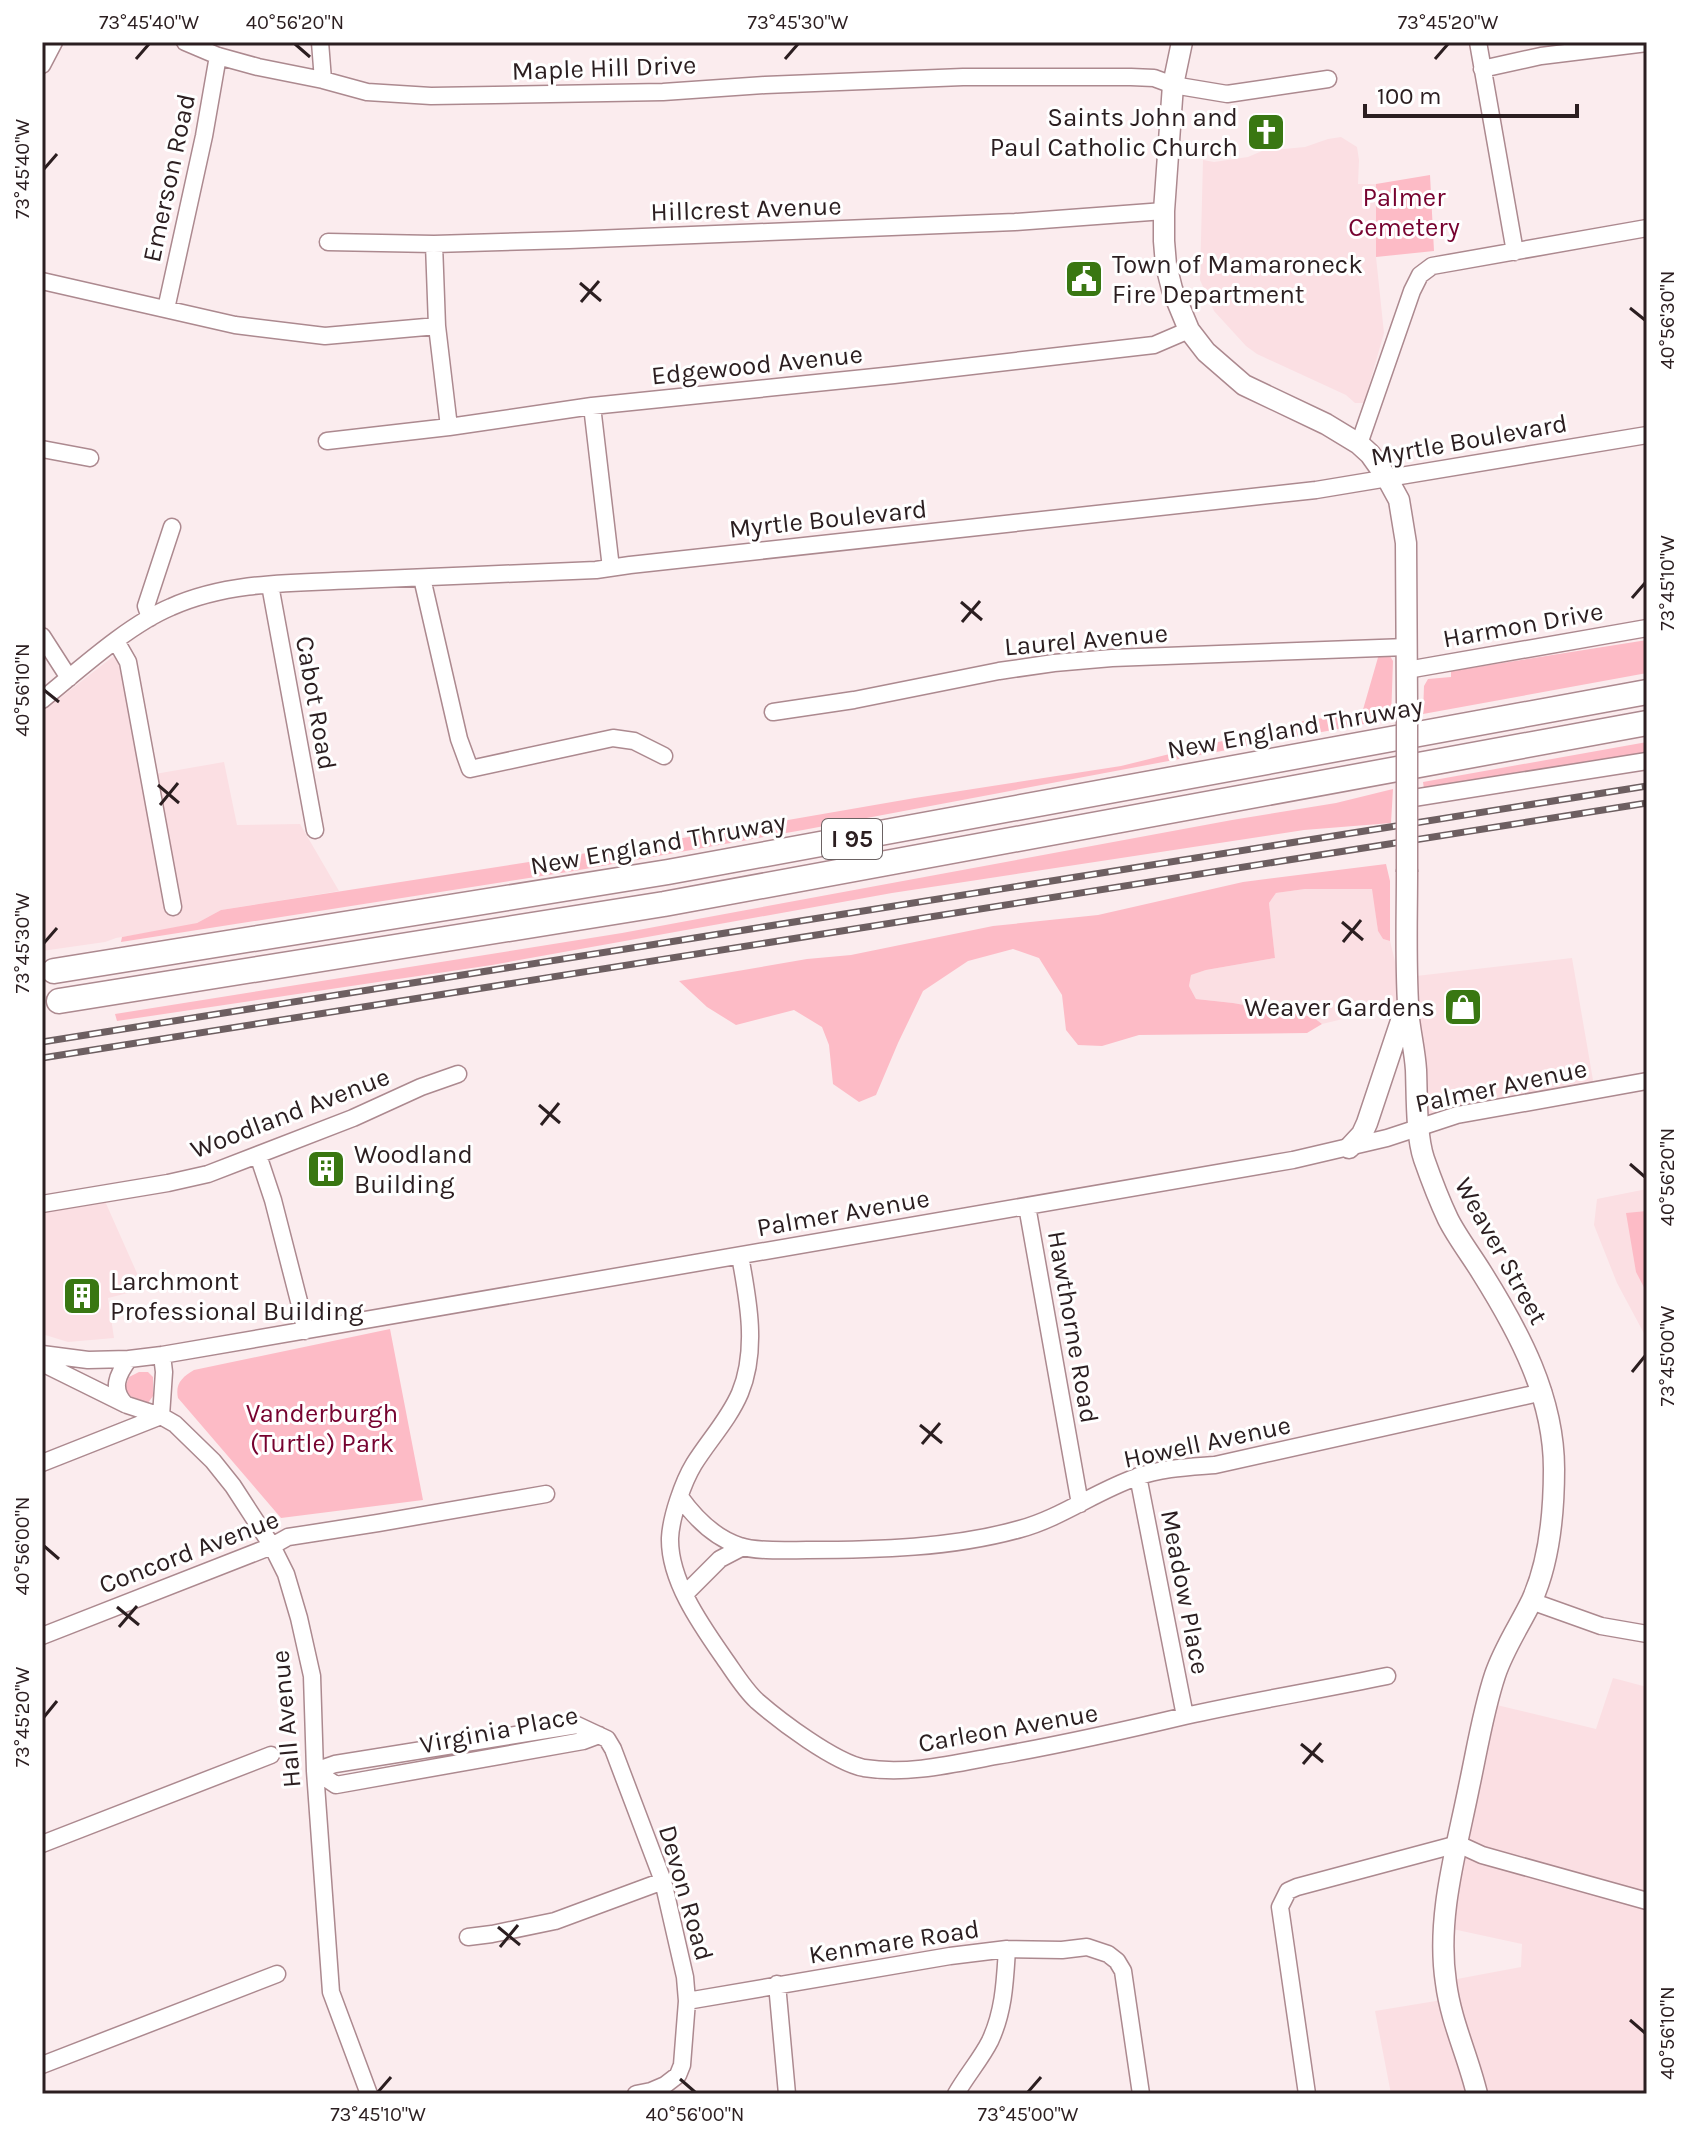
<svg xmlns="http://www.w3.org/2000/svg" width="1689" height="2136" viewBox="0 0 1689 2136" font-family="Karla,sans-serif">
<rect width="100%" height="100%" fill="#fbecee"/>
<path fill="#fbdfe3" d="M1341,137L1357,147L1359,160L1358,184H1376V257L1384,333L1364,403H1355L1346,395L1257,354L1246,346L1214,311L1200,280L1203,160L1214,162L1248,157L1262,151L1305,147L1328,139Z
M124,648L155,774L224,762L237,825L300,824L339,891L221,910L197,923L182,927L116,938L105,942L42,951V712Z
M1305,889H1373L1378,931L1383,939L1390,941L1399,978L1572,958L1594,1086L1424,1118L1410,1003L1322,1024L1313,1017L1233,1003L1196,999L1189,986L1191,975L1206,970L1275,958L1269,903L1276,893Z
M1647,1189V1339L1617,1283L1594,1225L1597,1199Z
M104,1199L144,1289L108,1298L114,1338L68,1342L42,1334V1211Z
M1613,1678L1647,1687V2094H1391L1375,2011L1442,2000L1441,1982L1521,1967L1522,1944L1434,1925L1480,1701L1596,1729Z"/>
<path fill="#fdbbc6" d="M1430,175L1434,251L1376,257V184Z
M1647,640V673L1423,714L1424,686L1428,679L1451,677V671Z
M1379,654L1390,656L1393,661L1391,719L803,830L574,871L121,942L122,937L197,923L221,910L702,835L915,798L1121,766L1308,720L1362,713Z
M1647,742V752L1424,789L1423,782Z
M1393,789L1391,823L1304,830L892,893L492,965L117,1021L115,1014L622,933L1232,820L1336,803Z
M1386,864L1390,881V941L1383,939L1378,931L1372,889H1305L1276,893L1269,903L1275,958L1206,970L1191,975L1189,986L1196,999L1233,1003L1313,1017L1322,1024L1307,1033L1139,1035L1102,1046L1078,1045L1066,1030L1062,995L1039,958L1013,949L968,961L923,991L898,1043L876,1095L859,1102L833,1084L829,1045L822,1027L794,1010L736,1025L707,1007L679,981L807,959L851,955L993,926L1098,915L1243,882Z
M1647,1211V1293L1636,1272L1626,1213Z
M390,1329L423,1500L281,1518L178,1398C175,1384 182,1377 194,1370Z
M139,1372H148L153,1377V1396L148,1403L130,1396L125,1388L129,1377Z"/>
<g fill="none" stroke-linecap="round" stroke-linejoin="round">
<g stroke="#ac898f" stroke-width="19">
<path id="minor" d="M185,42L218,56L258,67L323,80L367,92L431,96L663,92L765,85L963,77H1131L1154,78L1173,85L1227,94L1328,79
M320,42L323,80
M1478,42L1515,252
M42,65L54,42
M1482,69L1541,56L1647,43
M328,242L434,244L569,240L1015,222L1164,211
M434,244L437,326L449,427
M42,281L235,325L325,336L437,326
M166,309L204,136L218,56
M592,406L611,568
M327,441L449,427L592,406L894,375L1154,345L1189,330
M1359,444L1412,291L1420,275L1432,266L1647,228
M42,449L90,458
M422,578L459,739L470,769L613,738L634,741L664,756
M270,585L315,830
M150,618L146,606L172,527
M42,636L69,678
M116,641L128,662L173,907
M1407,670L1647,628
M42,700C79,670 128,625 171,607C229,581 295,583 358,580C437,576 517,574 596,570L630,565L1316,490L1647,435
M773,712L854,700L999,671L1054,663L1112,658L1407,647
M1407,799L1647,761
M258,1155L273,1200L302,1313L305,1331
M42,1204L168,1183L208,1174L353,1118L421,1087L458,1074
M1027,1206L1080,1504
M740,1256C748,1299 758,1350 740,1393C729,1419 709,1440 694,1464C683,1482 671,1517 670,1538C669,1580 701,1625 724,1658C734,1672 744,1689 757,1701C780,1721 834,1762 864,1768C908,1775 953,1764 996,1756C1059,1745 1122,1731 1185,1716C1252,1701 1320,1690 1387,1676
M42,1354L88,1360L129,1359L162,1355L1293,1160L1387,1138L1457,1115L1647,1081
M42,1363L127,1405L161,1416L175,1424L213,1461L233,1486L272,1546L286,1574L299,1618L312,1676L315,1771L331,1992L369,2094
M125,1404C111,1389 117,1375 129,1359
M161,1416L164,1372L162,1355
M42,1463L161,1416
M1138,1476L1185,1716
M680,1497C695,1518 715,1538 740,1546C756,1552 790,1550 807,1550C876,1550 953,1548 1020,1529C1061,1518 1096,1491 1137,1477C1161,1468 1190,1467 1215,1465L1543,1392
M686,1593L720,1559L743,1547
M1531,1601L1601,1626L1647,1634
M42,1636L272,1546L288,1537L378,1523L546,1494
M315,1771L335,1764L577,1725L607,1739L613,1749L663,1881L685,1977L687,2001L682,2065L678,2075L665,2085L651,2091L636,2094
M315,1771L336,1785L583,1741L599,1735
M42,1844L271,1755
M468,1937L492,1934L555,1921L663,1881
M777,1984L787,2094
M687,2001L950,1956L1007,1949L1062,1950L1087,1947L1108,1954L1117,1961L1123,1971L1141,2094
M42,2065L277,1974
M956,2094C966,2076 981,2059 990,2041C1004,2011 1005,1981 1007,1949
M1307,2094L1280,1907L1288,1891L1297,1887L1458,1844L1482,1855L1647,1901"/>
</g>
<g stroke="#ac898f" stroke-width="23">
<path id="major" d="M1182,42L1173,85L1164,211V241L1166,265L1172,289L1189,330L1206,352L1244,385L1326,424L1359,444L1370,454L1387,478L1399,500L1406,543L1407,706
M1407,872C1407,920 1405,970 1409,1019C1411,1036 1415,1053 1416,1070C1417,1095 1416,1136 1424,1159C1431,1179 1439,1200 1448,1219C1457,1237 1471,1255 1482,1273C1519,1332 1554,1397 1554,1469C1554,1513 1550,1560 1532,1600C1520,1625 1504,1648 1495,1675C1483,1711 1477,1750 1469,1787C1456,1852 1436,1918 1446,1983C1451,2022 1468,2056 1477,2094
M1349,1148L1362,1134L1367,1123L1405,1009"/>
</g>
<g stroke="#ac898f" stroke-width="27">
<path id="highway" d="M54,971L668,872L1647,692
M59,1001L664,904L1647,723"/>
</g>
<use href="#minor" stroke="#fff" stroke-width="16"/>
<use href="#major" stroke="#fff" stroke-width="20"/>
<use href="#highway" stroke="#fff" stroke-width="24"/>
<g stroke="#6d5f61" stroke-width="7">
<path id="rail" d="M42,1042L1647,786
M42,1058L1647,803"/>
</g>
<use href="#rail" stroke="#fff" stroke-width="4" stroke-dasharray="12" stroke-linecap="butt"/>
<g stroke="#ac898f" stroke-width="23" stroke-linecap="butt">
<path id="major-bridge" d="M1407,872V706"/>
</g>
<use href="#major-bridge" stroke="#fff" stroke-width="20"/>
</g>
<path fill="none" stroke="#2b1e20" stroke-width="3" d="M295,44L310,57M136,59L149,44M785,59L798,44M1435,59L1448,44M44,169L57,154M580,283L601,301M581,302L599,281M1630,308L1645,320M1632,598L1645,583M961,602L982,620M962,622L980,601M44,690L59,702M158,785L179,803M160,805L178,783M1342,922L1363,940M1343,942L1361,920M44,943L57,928M539,1105L560,1123M541,1125L559,1103M1630,1164L1645,1177M1632,1372L1645,1356M920,1425L942,1443M922,1444L940,1423M44,1546L59,1559M117,1607L139,1625M119,1627L137,1606M44,1717L57,1701M1301,1744L1323,1762M1303,1764L1321,1743M498,1927L520,1945M500,1947L518,1925M1630,2020L1645,2033M680,2079L695,2092M378,2092L391,2077M1028,2092L1041,2077"/>
<defs>
<g id="church-square" transform="scale(2)"><rect x="-9" y="-9" width="18" height="18" rx="4" fill="#397712" stroke="#fff"/><path d="M-1.2-6h2.4v3.5h3.3v2.4h-3.3V6h-2.4V-.1h-3.3v-2.4h3.3Z" fill="#fff"/></g>
<g id="civic-square" transform="scale(2)"><rect x="-9" y="-9" width="18" height="18" rx="4" fill="#397712" stroke="#fff"/><path d="M-.6-6.5H3V-4.5H.6V-3L4-1V1h2V6H-6V1h2V-1L-.6-3ZM-1.2 2.5V6h2.4V2.5Z" fill="#fff"/></g>
<g id="shop-square" transform="scale(2)"><rect x="-9" y="-9" width="18" height="18" rx="4" fill="#397712" stroke="#fff"/><path d="M-5-2.5h2.3a2.7 3.5 0 0 1 5.4 0H5L5.5 6h-11ZM-1.5-2.5h3a1.5 2.3 0 0 0-3 0Z" fill="#fff"/></g>
<g id="building-square" transform="scale(2)"><rect x="-9" y="-9" width="18" height="18" rx="4" fill="#397712" stroke="#fff"/><path d="M-4-6H4V6H1V3H-1V6H-4ZM-2.5-4.3h1.7v1.8h-1.7ZM.8-4.3h1.7v1.8H.8ZM-2.5-1h1.7V.8h-1.7ZM.8-1h1.7V.8H.8Z" fill="#fff"/></g>
</defs>
<g fill-rule="evenodd">
<use href="#church-square" x="1266" y="132"/>
<use href="#civic-square" x="1084" y="279"/>
<use href="#shop-square" x="1463" y="1007"/>
<use href="#building-square" x="326" y="1169"/>
<use href="#building-square" x="82" y="1296"/>
</g>
<g text-anchor="middle" dominant-baseline="central" stroke-width="6" stroke-linejoin="round" paint-order="stroke">
<rect fill="#fff" stroke="#6b6263" stroke-width="2" x="822" y="819" width="60" height="40" rx="6"/>
<g font-size="24" font-weight="bold" fill="#2b1e20">
<text x="852" y="839">I 95</text>
</g>
<g font-size="26" fill="#2b1e20" stroke="#fff">
<text transform="translate(604 68) rotate(-2)">Maple Hill Drive</text>
<text transform="translate(169 178) rotate(-78)">Emerson Road</text>
<text transform="translate(746 209) rotate(-2)">Hillcrest Avenue</text>
<text transform="translate(757 365) rotate(-6)">Edgewood Avenue</text>
<text transform="translate(1469 440) rotate(-10)">Myrtle Boulevard</text>
<text transform="translate(828 519) rotate(-6)">Myrtle Boulevard</text>
<text transform="translate(1523 625) rotate(-10)">Harmon Drive</text>
<text transform="translate(1086 640) rotate(-5)">Laurel Avenue</text>
<text transform="translate(316 703) rotate(80)">Cabot Road</text>
<text transform="translate(1295 728) rotate(-10)">New England Thruway</text>
<text transform="translate(658 844) rotate(-10)">New England Thruway</text>
<text transform="translate(1501 1086) rotate(-12)">Palmer Avenue</text>
<text transform="translate(290 1113) rotate(-21)">Woodland Avenue</text>
<text transform="translate(843 1213) rotate(-10)">Palmer Avenue</text>
<text transform="translate(1501 1251) rotate(61)">Weaver Street</text>
<text transform="translate(1073 1327) rotate(80)">Hawthorne Road</text>
<text transform="translate(1207 1442) rotate(-12)">Howell Avenue</text>
<text transform="translate(189 1552) rotate(-21)">Concord Avenue</text>
<text transform="translate(1185 1592) rotate(79)">Meadow Place</text>
<text transform="translate(286 1719) rotate(-95)">Hall Avenue</text>
<text transform="translate(1008 1728) rotate(-10)">Carleon Avenue</text>
<text transform="translate(499 1730) rotate(-11)">Virginia Place</text>
<text transform="translate(686 1893) rotate(74)">Devon Road</text>
<text transform="translate(894 1942) rotate(-9)">Kenmare Road</text>
</g>
<g font-size="26" fill="#2b1e20" stroke="#fff" text-anchor="start">
<text x="1238" y="117" text-anchor="end">Saints John and<tspan x="1238" dy="30">Paul Catholic Church</tspan></text>
<text x="1112" y="264">Town of Mamaroneck<tspan x="1112" dy="30">Fire Department</tspan></text>
<text x="1435" y="1007" text-anchor="end">Weaver Gardens</text>
<text x="354" y="1154">Woodland<tspan x="354" dy="30">Building</tspan></text>
<text x="110" y="1281">Larchmont<tspan x="110" dy="30">Professional Building</tspan></text>
</g>
<g font-size="26" fill="#76022f" stroke="#fff">
<text x="1404" y="197">Palmer<tspan x="1404" dy="30">Cemetery</tspan></text>
<text x="322" y="1413">Vanderburgh<tspan x="322" dy="30">(Turtle) Park</tspan></text>
</g>
</g>
<rect width="1689" height="2136" fill="none" stroke="#ffffff" stroke-width="88"/>
<path d="M1365 104v12h212v-12" fill="none" stroke="#2b1e20" stroke-width="4"/>
<text x="1377" y="104" font-size="24" fill="#2b1e20" stroke="#ffffff" stroke-width="6" paint-order="stroke">100 m</text>
<rect x="44" y="44" width="1601" height="2048" fill="none" stroke="#2b1e20" stroke-width="3"/>
<g font-size="20" text-anchor="middle" fill="#2b1e20">
<text x="149" y="29">73°45'40"W</text>
<text x="295" y="29">40°56'20"N</text>
<text x="798" y="29">73°45'30"W</text>
<text x="1448" y="29">73°45'20"W</text>
<text transform="translate(22 169) rotate(-90)" y="7">73°45'40"W</text>
<text transform="translate(1667 320) rotate(-90)" y="7">40°56'30"N</text>
<text transform="translate(1667 583) rotate(-90)" y="7">73°45'10"W</text>
<text transform="translate(22 690) rotate(-90)" y="7">40°56'10"N</text>
<text transform="translate(22 943) rotate(-90)" y="7">73°45'30"W</text>
<text transform="translate(1667 1177) rotate(-90)" y="7">40°56'20"N</text>
<text transform="translate(1667 1356) rotate(-90)" y="7">73°45'00"W</text>
<text transform="translate(22 1546) rotate(-90)" y="7">40°56'00"N</text>
<text transform="translate(22 1717) rotate(-90)" y="7">73°45'20"W</text>
<text transform="translate(1667 2033) rotate(-90)" y="7">40°56'10"N</text>
<text x="378" y="2121">73°45'10"W</text>
<text x="695" y="2121">40°56'00"N</text>
<text x="1028" y="2121">73°45'00"W</text>
</g>
</svg>
